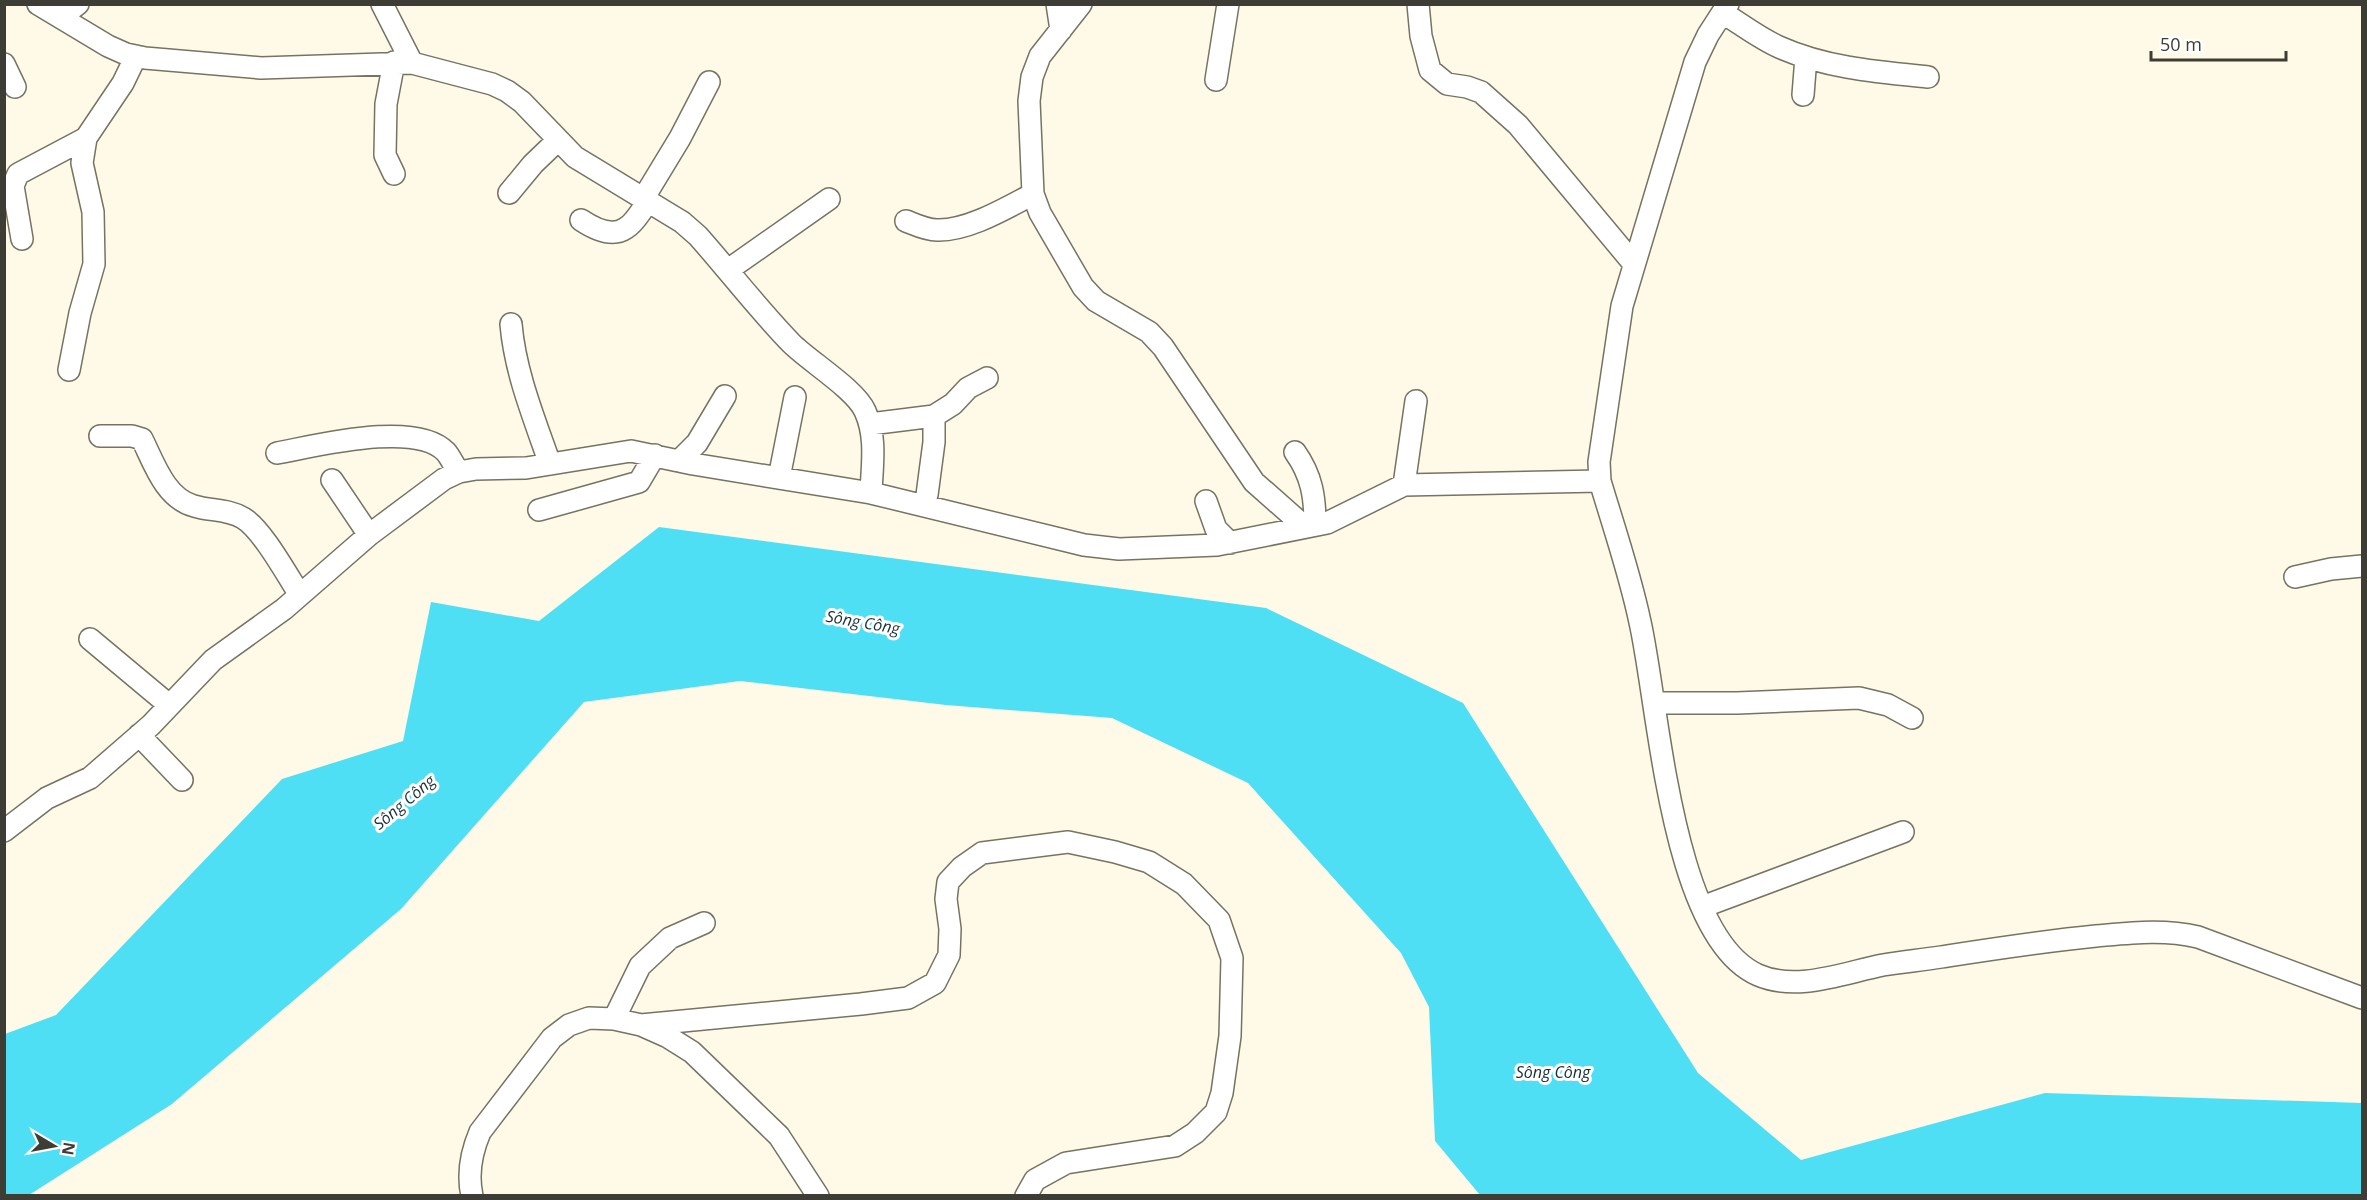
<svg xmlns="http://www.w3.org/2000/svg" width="2367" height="1200" viewBox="0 0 2367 1200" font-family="'Open Sans',sans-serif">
<rect width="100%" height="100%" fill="#fefae7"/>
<path fill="#4fdff5" d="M659,527L1266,608L1463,703L1698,1073L1801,1160L2045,1093L2362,1103V1195H1480L1435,1141L1429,1007L1401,953L1248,783L1112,718L946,705L740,681L584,702L401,909L172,1104L29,1195H5V1034L56,1015L282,779L403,741L431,602L539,621Z"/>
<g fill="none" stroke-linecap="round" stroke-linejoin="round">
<g stroke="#767362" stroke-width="24">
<path id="minor" d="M38,4L108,46L126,54L145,58L261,68L412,63L492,84L507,91L522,102L575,157L682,222L698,236C729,271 758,309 791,343C810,362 855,389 865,411C877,437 872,465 871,493
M382,4L412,63
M1057,4L1061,30
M1081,4L1040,56L1032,77L1029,101L1033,194L1040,213L1083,287L1096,301L1149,332L1163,347L1254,482L1305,527
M1418,4L1421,36L1430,70L1447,84L1467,87L1481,92L1518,125L1634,264
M1728,4L1708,35L1695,62L1622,306L1599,462L1600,481C1614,528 1630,574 1640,622C1659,706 1671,937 1758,975C1797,992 1843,973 1883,965C1902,962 1921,960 1941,957C1993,949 2044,941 2096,936C2131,933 2163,929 2198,937L2362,998
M1723,13C1741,24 1759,38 1779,47C1826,68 1878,72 1928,77
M61,17L78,4
M394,62L386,104L385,155L394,174
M4,64L15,87
M1216,80L1228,4
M1803,95L1806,57
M509,193L533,164L557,141
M643,199L680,138L709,82
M581,220C593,228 612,238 626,228C635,223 642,209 648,202
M906,221C916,225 926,230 937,230C968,231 1006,208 1033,194
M22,239L13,186L18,174L86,138
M728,270L829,199
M511,324C515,372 534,418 550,464
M69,370L80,313L94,264L93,212L82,163L86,138L123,83L136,56
M870,424L934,416L953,404L968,388L987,378
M100,436H132L142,439C154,463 165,498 194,506C210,511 228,509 243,518C262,529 287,575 300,595
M1295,452C1312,476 1315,497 1315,525
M277,453C316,446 416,420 446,452C451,458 454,466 459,472
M679,461L697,443L725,396
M779,478L795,397
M332,480L369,535
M1404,485L1416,401
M927,495L934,442V416
M1206,501L1216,529L1230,543
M539,510L639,482L655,455
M2295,577L2331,569L2362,566
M90,639L169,705
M1654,703H1737L1859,698L1888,705L1912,718
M139,735L182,780
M4,831L47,798L90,778L151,725L213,660L284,609L369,535L444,479L459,472L476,469L526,468L631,451L693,464L871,493L1084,545L1119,549L1217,545L1327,523L1404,485L1600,481
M1702,907L1903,832
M614,1019L640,966L670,938L704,923
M641,1025L861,1004L908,998L935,983L949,955L950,929L946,899L948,882L962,867L982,853L1068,842L1115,852L1149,862L1184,884L1219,920L1232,958L1230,1036L1222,1093L1216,1112L1195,1133L1175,1146L1066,1163L1035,1180L1026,1196
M472,1196C467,1173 471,1153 480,1132L552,1038L569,1025L589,1018L614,1019L641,1025L668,1037L692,1052L779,1136L818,1196"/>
</g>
<use href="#minor" stroke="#fff" stroke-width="21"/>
</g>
<g text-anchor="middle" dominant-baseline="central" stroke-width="6" stroke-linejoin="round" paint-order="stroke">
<g font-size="16" font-style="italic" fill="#183034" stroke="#fff">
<text transform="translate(863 622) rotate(10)">Sông Công</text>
<text transform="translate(404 802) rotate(-40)">Sông Công</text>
<text x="1553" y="1072">Sông Công</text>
</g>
</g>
<rect width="2367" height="1200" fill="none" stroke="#3e3d35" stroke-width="12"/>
<g transform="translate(54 1146) rotate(100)" stroke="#ffffff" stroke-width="4.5" paint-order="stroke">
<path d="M0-4.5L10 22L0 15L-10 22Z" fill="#3e3d35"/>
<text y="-9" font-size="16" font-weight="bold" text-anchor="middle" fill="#3e3d35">N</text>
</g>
<path d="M2151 51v9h135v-9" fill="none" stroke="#3e3d35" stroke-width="3"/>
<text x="2160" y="51" font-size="18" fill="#3e3d35" stroke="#ffffff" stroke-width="4.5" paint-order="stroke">50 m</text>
</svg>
